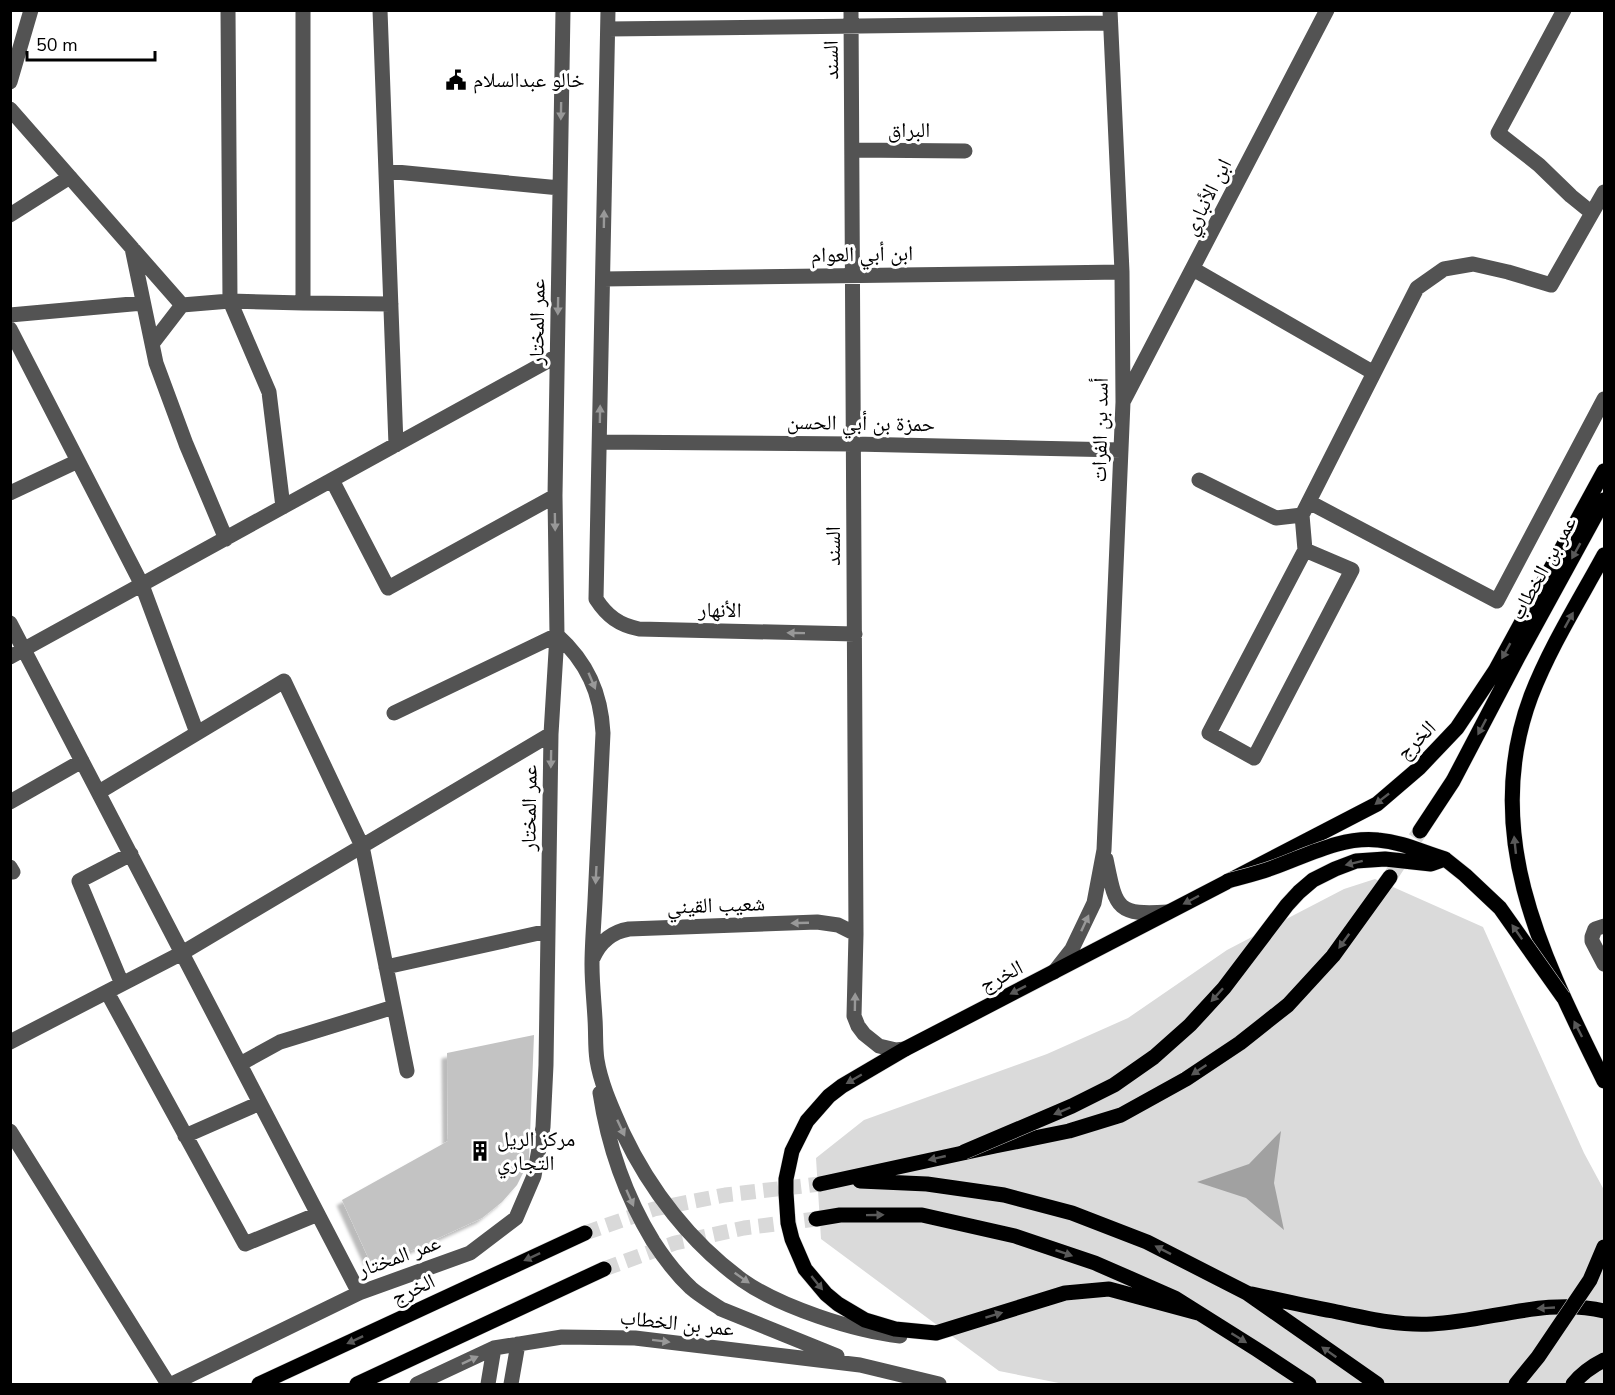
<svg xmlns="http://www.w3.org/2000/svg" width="1615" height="1395" viewBox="0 0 1615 1395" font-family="'Nunito Sans','Noto Naskh Arabic',sans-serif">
<defs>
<filter id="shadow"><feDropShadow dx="-5.5" dy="5.5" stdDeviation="1.5" flood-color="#0004"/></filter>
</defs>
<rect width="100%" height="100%" fill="#fff"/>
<path fill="#dadada" d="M1375,879L1483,927L1584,1153L1604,1190V1384H1064L999,1371L821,1239L816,1158L864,1120L1047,1054L1128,1018L1227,950L1344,889Z"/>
<path fill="#a1a1a1" d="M1281,1131L1274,1183L1284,1230L1246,1198L1197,1182L1249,1164Z"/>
<path fill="#c3c3c3" filter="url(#shadow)" d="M534,1035L529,1161L517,1185L502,1202L482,1218L373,1268L342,1200L448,1141L447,1053Z"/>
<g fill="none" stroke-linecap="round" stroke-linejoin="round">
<path stroke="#d9d9d9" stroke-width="15" stroke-dasharray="15 8" stroke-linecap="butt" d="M1390,877L1420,831
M585,1233L654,1209L725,1195L820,1184
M604,1269L675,1243L744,1228L816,1219"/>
<g stroke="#dbdbdb" stroke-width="16">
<path id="major" d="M1604,555C1579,601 1550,647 1531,696C1479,835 1544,959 1604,1081
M1420,831L1453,781L1518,657L1604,500
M860,1181L927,1184L1004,1195L1072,1213L1147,1242L1247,1293L1377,1384
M820,1184L995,1146L1069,1131L1121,1115L1186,1079L1240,1043L1288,1005L1333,956L1390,877
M816,1219L840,1215H922L1015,1236L1095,1263L1175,1298L1256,1349L1309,1384
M1252,1294C1279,1300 1306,1306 1333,1311C1366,1318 1398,1326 1432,1324C1490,1321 1547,1297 1604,1311
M1198,1313L1109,1289L1065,1293L936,1333L895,1329L865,1320L838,1304L826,1294L805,1269L792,1239L788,1223L786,1193V1179L792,1151L807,1121L829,1096L842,1086L905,1049L1377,804L1419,768L1457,728L1495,671L1604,471
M259,1384L585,1233
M357,1384L604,1269
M1573,1384C1582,1373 1592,1366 1604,1360"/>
</g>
<path stroke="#535353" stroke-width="15" d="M228,10L230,301L303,303L391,304
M303,10V303
M380,10L396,445
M608,10L596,599C607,616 619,625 639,629L855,634
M851,10L856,934L854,1016L858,1026L864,1034L879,1046L896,1050L905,1049
M1564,10L1498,133L1539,165L1571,196L1592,213
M608,29L1110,23
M10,82L31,10
M10,109L182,305
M853,150L965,151
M386,171L560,188
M10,215L70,177
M132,248L156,363L186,444L226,539
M1193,269L1374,373
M603,279L1122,272
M10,315L143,303
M10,329L142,585L197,733
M152,344L182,305L230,301L269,392L283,507
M1124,400L1327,10
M600,442L854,444L1121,450
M332,480L388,588L555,496
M1199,480L1276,518L1302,515L1417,288L1444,269L1473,264L1508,272L1551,285L1604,192
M10,493L78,461
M1309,502L1497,601L1604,399
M1302,515L1305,550L1352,570L1254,758L1209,733L1305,550
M10,623L359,1293
M10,657L557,356
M394,713L557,635C587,662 601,693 603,733C600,789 598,845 595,901C594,922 592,944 592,965C592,983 594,1001 595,1019C596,1033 595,1047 597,1060C601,1085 613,1110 623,1133C650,1190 691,1243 742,1280C780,1307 854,1331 900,1336
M99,792L284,681L362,846L407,1071
M10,802L82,761
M1106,859C1116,907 1115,916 1168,912
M10,867L13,872
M1604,926L1595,929L1592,937V941L1604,964
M593,958C600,942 611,932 629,929L817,922L838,925L856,934
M386,967L548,931
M1054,972L1072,949L1094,903L1104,850L1123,402L1122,272L1110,10
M122,984L79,881L131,854
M107,992L245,1244L318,1214
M10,1042L182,953L551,734
M240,1064L280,1042L394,1007
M600,1093C608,1146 625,1195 653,1241C664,1258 676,1274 691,1288C700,1296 711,1302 721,1309L837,1356
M10,1131L168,1384
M185,1136L260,1103
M172,1384L359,1293L470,1253L516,1218L534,1176L543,1127L546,1065L551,734L557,635L555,496L563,10
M417,1384L494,1348L562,1337L635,1338L860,1365L939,1384
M488,1384L494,1348
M511,1384L518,1344"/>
<use href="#major" stroke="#000" stroke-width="15"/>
<g stroke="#dbdbdb" stroke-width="16" stroke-linecap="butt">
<path id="major-bridge" d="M1228,881C1242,877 1258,873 1272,868C1306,856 1342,836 1378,840C1402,842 1422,852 1445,859
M964,1152L1072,1106L1114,1085L1154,1057L1190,1025L1224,988L1287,905L1299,892L1313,880L1335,869L1356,861L1385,859L1431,864L1445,859L1465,875L1500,908L1563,997
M1516,1384L1538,1357L1590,1280L1604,1247"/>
</g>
<use href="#major-bridge" stroke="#000" stroke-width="15"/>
</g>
<defs><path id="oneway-solid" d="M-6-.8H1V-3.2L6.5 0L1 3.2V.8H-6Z" transform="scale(1.5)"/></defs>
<g fill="#989898">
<use href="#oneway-solid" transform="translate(561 111) rotate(91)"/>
<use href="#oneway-solid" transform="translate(604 219) rotate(-89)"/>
<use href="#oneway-solid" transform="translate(558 306) rotate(91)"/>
<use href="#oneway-solid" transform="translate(600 414) rotate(-89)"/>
<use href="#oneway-solid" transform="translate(555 522) rotate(89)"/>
<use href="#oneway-solid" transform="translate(796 633) rotate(-179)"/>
<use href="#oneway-solid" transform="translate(592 681) rotate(67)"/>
<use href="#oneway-solid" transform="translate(551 759) rotate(91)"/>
<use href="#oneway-solid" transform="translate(596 875) rotate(93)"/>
<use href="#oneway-solid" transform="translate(800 923) rotate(178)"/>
<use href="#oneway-solid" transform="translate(1085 923) rotate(-65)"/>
<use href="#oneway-solid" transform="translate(855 1002) rotate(-89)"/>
<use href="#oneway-solid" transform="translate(621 1128) rotate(65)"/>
<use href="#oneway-solid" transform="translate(630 1198) rotate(66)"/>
<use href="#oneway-solid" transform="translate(742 1278) rotate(35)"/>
<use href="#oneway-solid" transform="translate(661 1341) rotate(7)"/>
<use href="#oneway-solid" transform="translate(470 1360) rotate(-25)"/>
</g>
<g fill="#595959">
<use href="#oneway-solid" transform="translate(1576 551) rotate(119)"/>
<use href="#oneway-solid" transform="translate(1569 620) rotate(-61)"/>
<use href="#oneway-solid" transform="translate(1506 651) rotate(119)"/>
<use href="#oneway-solid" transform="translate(1482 727) rotate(118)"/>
<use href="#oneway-solid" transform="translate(1382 799) rotate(142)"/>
<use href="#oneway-solid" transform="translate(1515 845) rotate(-96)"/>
<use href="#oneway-solid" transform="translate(1354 863) rotate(166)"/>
<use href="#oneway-solid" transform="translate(1191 900) rotate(152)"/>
<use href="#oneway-solid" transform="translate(1517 932) rotate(-125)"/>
<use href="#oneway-solid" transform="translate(1344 941) rotate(126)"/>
<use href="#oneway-solid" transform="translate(1018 990) rotate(153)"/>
<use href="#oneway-solid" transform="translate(1217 995) rotate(132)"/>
<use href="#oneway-solid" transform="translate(1578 1029) rotate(-117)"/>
<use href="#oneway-solid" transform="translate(1199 1070) rotate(146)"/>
<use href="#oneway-solid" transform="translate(854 1079) rotate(150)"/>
<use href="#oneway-solid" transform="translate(1062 1111) rotate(157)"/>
<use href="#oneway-solid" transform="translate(937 1158) rotate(167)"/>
<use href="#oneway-solid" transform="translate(875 1215) rotate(-1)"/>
<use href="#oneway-solid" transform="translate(1163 1250) rotate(-153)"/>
<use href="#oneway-solid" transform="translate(1064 1253) rotate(19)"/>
<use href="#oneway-solid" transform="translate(532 1257) rotate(155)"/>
<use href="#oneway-solid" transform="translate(817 1283) rotate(51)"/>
<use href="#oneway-solid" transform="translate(1546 1308) rotate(177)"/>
<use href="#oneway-solid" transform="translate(994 1315) rotate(-17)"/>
<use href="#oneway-solid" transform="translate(1239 1338) rotate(32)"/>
<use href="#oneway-solid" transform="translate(355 1340) rotate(155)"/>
<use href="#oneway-solid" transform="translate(1329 1352) rotate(-145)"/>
</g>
<defs>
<g id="civic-bare" transform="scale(1.62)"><path d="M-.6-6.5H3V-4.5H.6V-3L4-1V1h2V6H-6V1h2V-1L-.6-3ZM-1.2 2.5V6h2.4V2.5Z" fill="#000" stroke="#fff" stroke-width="2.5" paint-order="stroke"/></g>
<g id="building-bare" transform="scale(1.62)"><path d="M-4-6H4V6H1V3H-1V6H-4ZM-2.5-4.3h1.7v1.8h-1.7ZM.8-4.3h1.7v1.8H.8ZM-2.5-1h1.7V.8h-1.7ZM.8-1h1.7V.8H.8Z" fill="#000" stroke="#fff" stroke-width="2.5" paint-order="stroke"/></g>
</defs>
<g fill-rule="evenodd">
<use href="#civic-bare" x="456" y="80"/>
<use href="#building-bare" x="480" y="1151"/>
</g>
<g text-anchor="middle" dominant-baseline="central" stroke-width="6" stroke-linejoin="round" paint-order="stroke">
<g font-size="21" fill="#000" stroke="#fff">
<text transform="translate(831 60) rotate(-91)">السند</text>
<text x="909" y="130">البراق</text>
<text transform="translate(1207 197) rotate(-63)">ابن الأنباري</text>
<text transform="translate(862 254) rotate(-1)">ابن أبي العوام</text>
<text transform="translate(537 322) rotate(-89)">عمر المختار</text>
<text transform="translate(861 423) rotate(1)">حمزة بن أبي الحسن</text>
<text transform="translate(1100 430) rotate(-89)">أسد بن الفرات</text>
<text transform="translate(833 546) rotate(-90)">السند</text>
<text transform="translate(1543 568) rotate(-61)">عمر بن الخطاب</text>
<text transform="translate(720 610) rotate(1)">الأنهار</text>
<text transform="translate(1416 740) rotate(-45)">الخرج</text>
<text transform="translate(529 808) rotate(-89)">عمر المختار</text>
<text transform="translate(716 905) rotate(-2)">شعيب القيني</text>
<text transform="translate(1001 976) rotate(-27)">الخرج</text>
<text transform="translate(399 1256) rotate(-20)">عمر المختار</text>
<text transform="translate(413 1289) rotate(-25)">الخرج</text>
<text transform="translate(677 1323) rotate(6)">عمر بن الخطاب</text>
</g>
<g font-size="21" fill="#000" stroke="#fff" text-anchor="start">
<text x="473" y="80">خالو عبدالسلام</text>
<text x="497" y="1139">مركز الريل<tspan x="497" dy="24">التجاري</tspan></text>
</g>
</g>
<rect width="1615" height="1395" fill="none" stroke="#000000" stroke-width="24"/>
<path d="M27 51v9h128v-9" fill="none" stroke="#000000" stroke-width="3"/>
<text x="36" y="51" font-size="18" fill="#000000" stroke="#ffffff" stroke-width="4.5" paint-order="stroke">50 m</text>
</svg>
